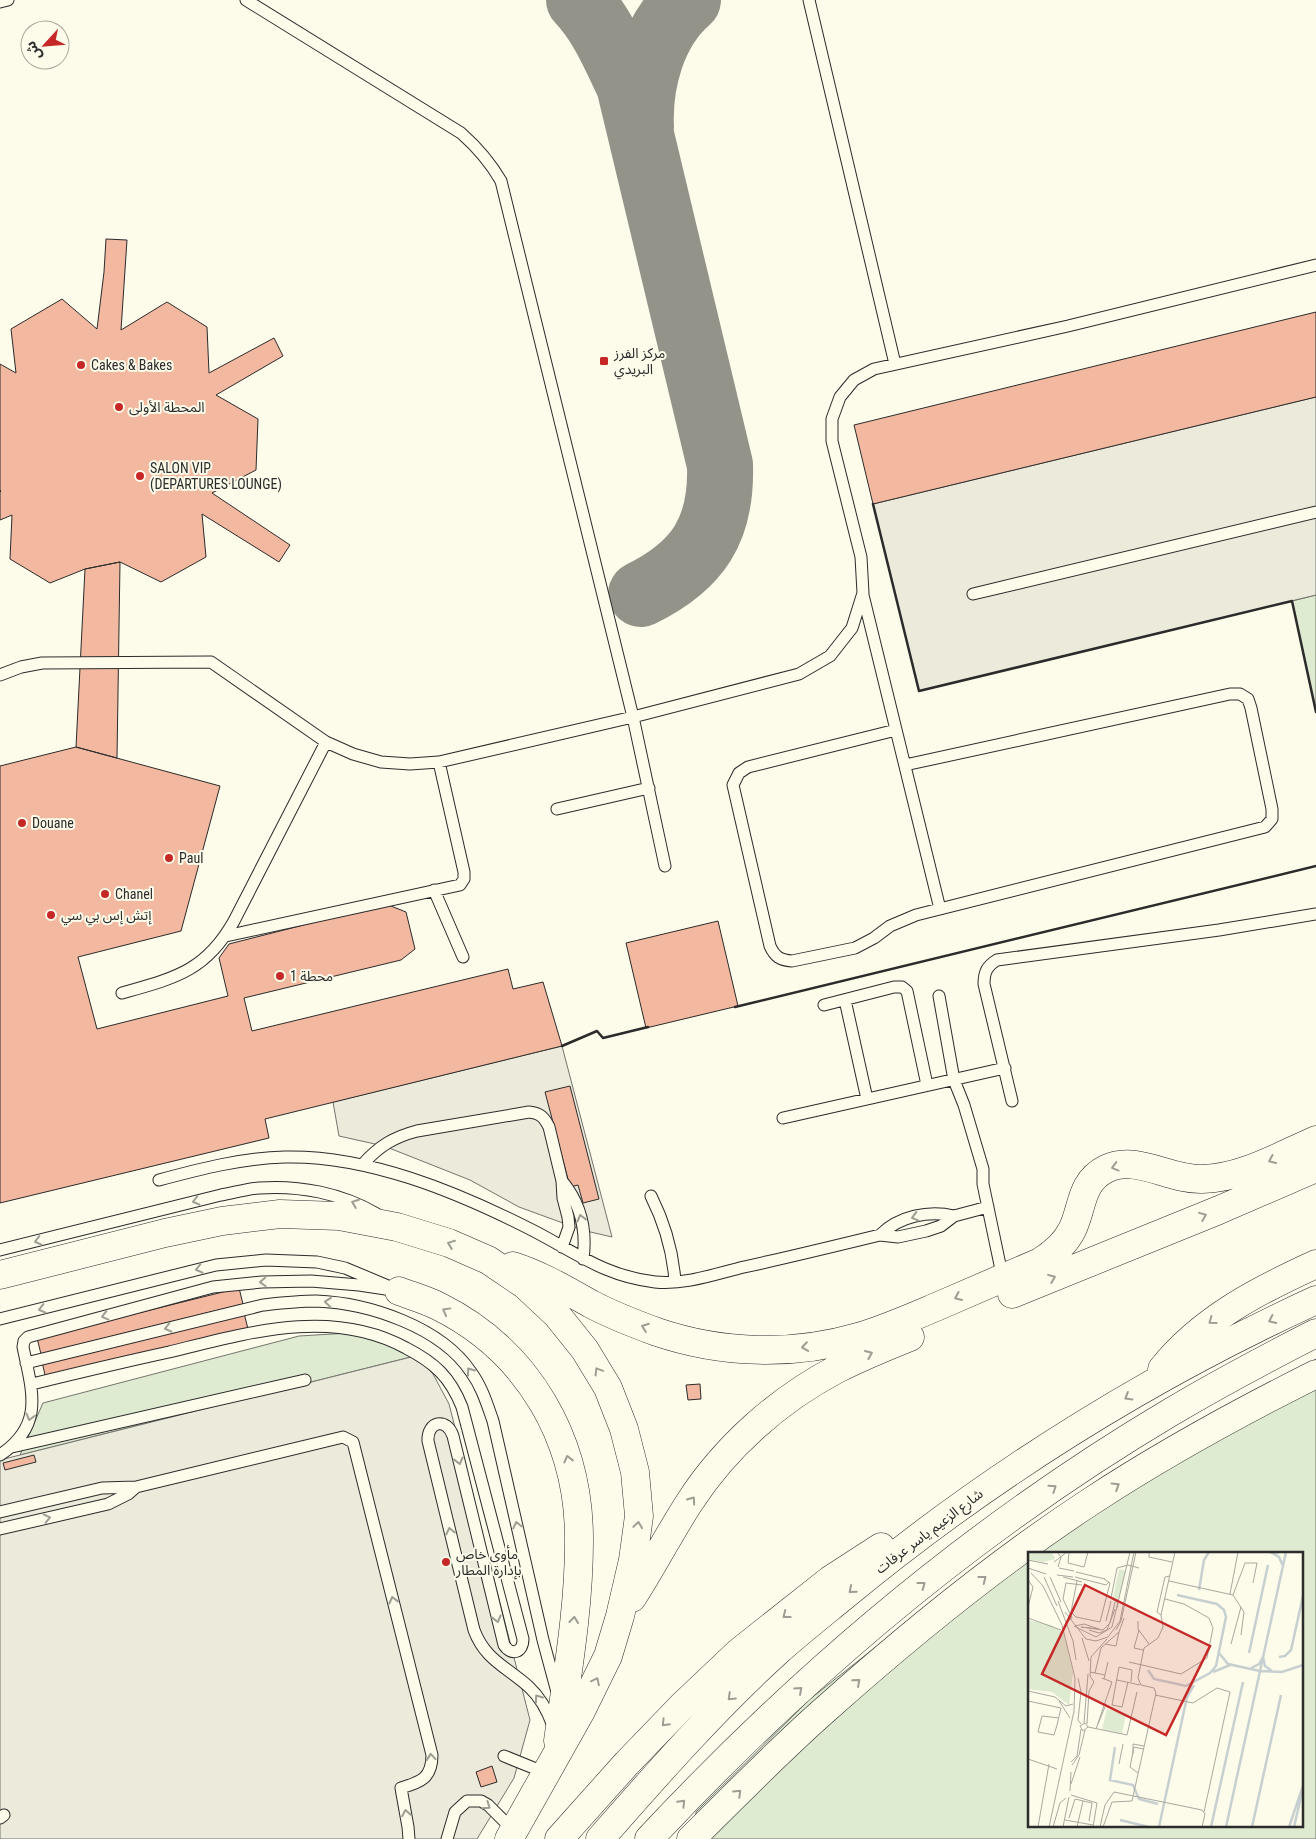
<svg xmlns="http://www.w3.org/2000/svg" width="1316" height="1839" viewBox="0 0 1316 1839" font-family="'Roboto Condensed','Noto Sans Arabic',sans-serif">
<rect width="100%" height="100%" fill="#fdfbea"/>
<path fill="#deebd1" stroke="#74746e" fill-rule="evenodd" d="M1316,595V712L1292,601Z
M349,1333L397,1348L415,1356L20,1455L43,1403L299,1336Z
M1316,1359V1839H694L696,1812L810,1699L944,1593L1112,1474ZM1030,1553H1302V1825H1030Z"/>
<path fill="#eceadb" stroke="#74746e" d="M1316,397V595L919,691L873,504Z
M562,1046L612,1237L582,1230L519,1207L470,1180L384,1146L339,1136L333,1102Z
M415,1356L433,1374L449,1404L530,1720L514,1778L477,1839H0V1460Z"/>
<g fill="none" stroke-linecap="round" stroke-linejoin="round">
<path stroke="#94938a" stroke-width="66" d="M579,0C602,24 615,56 629,85L720,465C722,530 698,566 641,594
M641,127C639,82 653,30 688,0"/>
</g>
<path fill="#f2b8a0" stroke="#2b2b2b" d="M106,239L127,240L121,330L167,302L207,327L209,373L274,338L283,356L216,395L258,419L256,470L212,493L290,545L279,562L202,514L206,557L161,582L120,562L85,569L50,583L10,559L12,515L0,520V492L1,491L0,490V364L16,373L11,329L62,299L97,329L104,272Z
M1316,312V397L873,504L854,425Z
M120,562L117,758L76,747L85,569Z
M76,747L220,786L181,931L78,957L97,1029L228,996L219,958L229,944L386,904L406,912L415,949L401,960L244,998L252,1031L508,969L513,989L543,982L562,1046L265,1119L269,1138L0,1203V766Z
M718,921L738,1006L646,1028L626,943Z
M570,1086L599,1199L583,1203L578,1185L570,1187L545,1092Z
M239,1288L243,1304L41,1354L37,1338Z
M244,1313L248,1329L46,1379L42,1362Z
M700,1384L701,1399L688,1400L686,1385Z
M34,1455L36,1462L5,1470L3,1463Z
M492,1766L497,1782L481,1787L476,1772Z"/>
<g fill="none" stroke-linecap="round" stroke-linejoin="round">
<g stroke="#2b2b2b" stroke-width="13">
<path id="service" d="M246,0L461,133C478,148 490,162 501,181L633,717L665,866
M809,0L895,364
M0,2L8,0
M973,594L1316,512
M863,595L940,909
M0,675L21,667L42,663L211,662L326,742L353,754L381,762L410,764L439,762L633,717L799,674L830,656L852,628L863,593L861,557L832,441V419L840,397L854,380L874,369L1068,326L1316,265
M896,730L748,767L739,773L733,785L770,946C775,957 780,960 792,961L855,948L874,938L890,926L916,915L1265,827L1272,819V809L1251,708L1248,699L1240,694H1230L905,765
M557,809L649,788
M434,890L463,957
M226,936L460,885L464,879V872L439,762
M122,993C175,978 206,971 234,921L326,742
M939,996L954,1080L964,1105L983,1169V1184L1003,1279
M845,1000L867,1099
M824,1005L894,987H902L907,991L927,1085
M1012,1101L984,984C984,972 987,966 997,960L1219,930L1316,914
M783,1118L1005,1068
M363,1164C379,1146 394,1137 417,1131L529,1112C540,1113 544,1117 549,1127L562,1181L563,1198L568,1217L569,1227L562,1247
M159,1180C200,1169 242,1158 285,1157C368,1155 457,1192 530,1229C574,1251 603,1276 655,1282C685,1285 715,1274 744,1267C790,1257 835,1246 880,1235L898,1237L926,1231L941,1226L954,1216L988,1207
M562,1181C581,1204 587,1230 583,1259
M651,1196C665,1224 673,1251 675,1282
M880,1235C899,1216 929,1210 954,1216
M0,1250L221,1195C233,1193 246,1189 259,1188C299,1185 341,1193 377,1214
M0,1319L216,1265L266,1260L317,1262L345,1268L388,1286
M26,1363L263,1305C281,1303 298,1301 316,1301C369,1303 441,1327 471,1372C482,1387 487,1404 493,1421L543,1640L557,1692
M32,1384C77,1373 123,1362 169,1352C247,1333 331,1307 406,1348C435,1363 450,1377 462,1407L523,1639C523,1653 511,1656 504,1645L453,1436C447,1417 427,1421 428,1441L474,1630C485,1660 507,1667 529,1687C541,1698 548,1712 553,1726
M12,1447L305,1380
M0,1455C45,1425 32,1391 23,1347L24,1341L28,1337L213,1287L262,1282L311,1281L359,1285L399,1291
M0,1512L102,1488L136,1487L343,1437L353,1442L432,1755C432,1778 421,1782 401,1788L408,1827L409,1839
M0,1529L108,1504L128,1494L136,1487
M504,1756L546,1773
M0,1818L4,1815
M447,1839L455,1812L467,1801H481L488,1805L514,1831"/>
</g>
<g stroke="#2b2b2b" stroke-width="29">
<path id="tertiary" d="M513,1266C541,1275 566,1290 591,1304C612,1315 635,1324 657,1332C722,1354 793,1356 858,1337C885,1329 910,1318 936,1307C970,1292 1005,1277 1040,1262C1053,1254 1065,1244 1072,1230C1083,1208 1080,1182 1106,1169C1137,1154 1168,1180 1202,1179C1243,1178 1279,1156 1316,1140
M0,1275L165,1233L222,1221L280,1214L339,1216L397,1227L449,1243L488,1260L525,1285L557,1315L585,1350L608,1388L624,1429L635,1472L639,1516L633,1560L620,1616L608,1656L580,1713L509,1839
M399,1291C412,1296 426,1300 438,1306C529,1351 580,1441 579,1542C579,1609 567,1675 558,1741
M1012,1294L1219,1210L1316,1168
M632,1598C652,1567 669,1534 689,1503C725,1447 778,1400 837,1369C861,1357 885,1347 910,1337"/>
</g>
<g stroke="#2b2b2b" stroke-width="29">
<path id="trunk" d="M1162,1369C1202,1319 1259,1290 1316,1264
M559,1839L627,1763L682,1706L739,1652L830,1580L881,1547
M600,1839C657,1774 714,1709 778,1651C799,1632 822,1614 844,1596C988,1477 1146,1378 1316,1300
M649,1839C802,1675 977,1527 1171,1412C1218,1384 1267,1358 1316,1333
M691,1839C736,1795 780,1749 827,1708C910,1634 997,1563 1090,1502C1163,1454 1238,1413 1316,1374"/>
</g>
<use href="#service" stroke="#fdfbea" stroke-width="11"/>
<use href="#tertiary" stroke="#fdfbea" stroke-width="28"/>
<use href="#trunk" stroke="#fdfbea" stroke-width="28"/>
<path stroke="#2b2b2b" stroke-width="2.5" d="M873,504L919,691L1292,601L1316,712
M735,1007L1316,866
M562,1046L597,1031L603,1038L648,1027"/>
</g>
<defs><path id="oneway-chevron" d="M-2-3.5L2.5 0L-2 3.5" fill="none" stroke-width="1.6" stroke-linecap="round" stroke-linejoin="round" transform="scale(1.25)"/></defs>
<g stroke="#9e9d94">
<use href="#oneway-chevron" transform="translate(1272 1160) rotate(156)"/>
<use href="#oneway-chevron" transform="translate(1115 1167) rotate(165)"/>
<use href="#oneway-chevron" transform="translate(196 1201) rotate(166)"/>
<use href="#oneway-chevron" transform="translate(355 1203) rotate(-159)"/>
<use href="#oneway-chevron" transform="translate(1203 1216) rotate(-22)"/>
<use href="#oneway-chevron" transform="translate(915 1217) rotate(165)"/>
<use href="#oneway-chevron" transform="translate(581 1218) rotate(-104)"/>
<use href="#oneway-chevron" transform="translate(38 1241) rotate(166)"/>
<use href="#oneway-chevron" transform="translate(451 1244) rotate(-159)"/>
<use href="#oneway-chevron" transform="translate(199 1269) rotate(166)"/>
<use href="#oneway-chevron" transform="translate(1052 1278) rotate(-22)"/>
<use href="#oneway-chevron" transform="translate(263 1282) rotate(177)"/>
<use href="#oneway-chevron" transform="translate(958 1297) rotate(157)"/>
<use href="#oneway-chevron" transform="translate(328 1302) rotate(-174)"/>
<use href="#oneway-chevron" transform="translate(42 1309) rotate(166)"/>
<use href="#oneway-chevron" transform="translate(446 1311) rotate(-151)"/>
<use href="#oneway-chevron" transform="translate(105 1316) rotate(165)"/>
<use href="#oneway-chevron" transform="translate(1272 1320) rotate(155)"/>
<use href="#oneway-chevron" transform="translate(1212 1321) rotate(144)"/>
<use href="#oneway-chevron" transform="translate(645 1327) rotate(-160)"/>
<use href="#oneway-chevron" transform="translate(168 1328) rotate(166)"/>
<use href="#oneway-chevron" transform="translate(805 1347) rotate(172)"/>
<use href="#oneway-chevron" transform="translate(869 1354) rotate(-23)"/>
<use href="#oneway-chevron" transform="translate(470 1371) rotate(-126)"/>
<use href="#oneway-chevron" transform="translate(598 1371) rotate(-121)"/>
<use href="#oneway-chevron" transform="translate(1128 1397) rotate(149)"/>
<use href="#oneway-chevron" transform="translate(30 1417) rotate(105)"/>
<use href="#oneway-chevron" transform="translate(568 1459) rotate(-104)"/>
<use href="#oneway-chevron" transform="translate(459 1461) rotate(76)"/>
<use href="#oneway-chevron" transform="translate(1116 1486) rotate(-32)"/>
<use href="#oneway-chevron" transform="translate(1053 1488) rotate(-34)"/>
<use href="#oneway-chevron" transform="translate(692 1500) rotate(-55)"/>
<use href="#oneway-chevron" transform="translate(47 1518) rotate(-13)"/>
<use href="#oneway-chevron" transform="translate(517 1525) rotate(-103)"/>
<use href="#oneway-chevron" transform="translate(638 1525) rotate(-82)"/>
<use href="#oneway-chevron" transform="translate(450 1531) rotate(-103)"/>
<use href="#oneway-chevron" transform="translate(983 1579) rotate(-38)"/>
<use href="#oneway-chevron" transform="translate(922 1585) rotate(-37)"/>
<use href="#oneway-chevron" transform="translate(852 1590) rotate(140)"/>
<use href="#oneway-chevron" transform="translate(393 1600) rotate(-104)"/>
<use href="#oneway-chevron" transform="translate(786 1615) rotate(142)"/>
<use href="#oneway-chevron" transform="translate(497 1619) rotate(76)"/>
<use href="#oneway-chevron" transform="translate(574 1620) rotate(-84)"/>
<use href="#oneway-chevron" transform="translate(596 1681) rotate(-64)"/>
<use href="#oneway-chevron" transform="translate(857 1682) rotate(-41)"/>
<use href="#oneway-chevron" transform="translate(799 1690) rotate(-42)"/>
<use href="#oneway-chevron" transform="translate(731 1697) rotate(136)"/>
<use href="#oneway-chevron" transform="translate(538 1698) rotate(-126)"/>
<use href="#oneway-chevron" transform="translate(665 1723) rotate(134)"/>
<use href="#oneway-chevron" transform="translate(431 1757) rotate(-95)"/>
<use href="#oneway-chevron" transform="translate(738 1793) rotate(-44)"/>
<use href="#oneway-chevron" transform="translate(682 1803) rotate(-46)"/>
<use href="#oneway-chevron" transform="translate(487 1806) rotate(35)"/>
<use href="#oneway-chevron" transform="translate(406 1813) rotate(-100)"/>
</g>
<g fill="#c62828" stroke="#fdfbea" stroke-width="2">
<rect x="599" y="356" width="10" height="10" rx="2.5"/>
<circle cx="81" cy="365" r="5"/>
<circle cx="119" cy="407" r="5"/>
<circle cx="140" cy="476" r="5"/>
<circle cx="22" cy="823" r="5"/>
<circle cx="169" cy="858" r="5"/>
<circle cx="105" cy="894" r="5"/>
<circle cx="51" cy="915" r="5"/>
<circle cx="280" cy="976" r="5"/>
<circle cx="446" cy="1562" r="5"/>
</g>
<g text-anchor="middle" dominant-baseline="central" stroke-width="4" stroke-linejoin="round" paint-order="stroke">
<g font-size="14" fill="#2b2b2b" stroke="#fdfbea" text-anchor="start">
<text x="614" y="353">مركز الفرز<tspan x="614" dy="16">البريدي</tspan></text>
<text x="91" y="365">Cakes &amp; Bakes</text>
<text x="129" y="407">المحطة الأولى</text>
<text x="150" y="468">SALON VIP<tspan x="150" dy="16">(DEPARTURES LOUNGE)</tspan></text>
<text x="32" y="823">Douane</text>
<text x="179" y="858">Paul</text>
<text x="115" y="894">Chanel</text>
<text x="61" y="915">إتش إس بي سي</text>
<text x="290" y="976">محطة 1</text>
<text x="456" y="1554">مأوى خاص<tspan x="456" dy="16">بإدارة المطار</tspan></text>
</g>
<g font-size="14" fill="#2b2b2b" stroke="#fdfbea">
<text transform="translate(929 1531) rotate(-37)">شارع الزعيم ياسر عرفات</text>
</g>
</g>
<g transform="translate(1028 1552)">
<rect width="275" height="275" fill="#fdfbea"/>
<path d="M0,0H24L27,7L15,10L0,7ZM91,17L98,19L90,48L85,46ZM0,68L23,73L36,81L45,121L41,153L24,140L0,137ZM79,157L98,162L94,182L74,177Z" fill="#deebd1"/>
<path fill="none" stroke="#c7d0d0" stroke-width="2.5" d="M252,0L244,1L251,5L255,14M171,38L176,8L181,0M191,101L200,112L232,119L254,120L275,113M221,101L240,13M251,105L257,104L263,98L275,44M223,116L231,112L235,105L237,114L244,119M120,118L126,127L158,134L182,121L188,114L198,65L196,58L189,52L149,43M185,120L202,113M87,195L82,228L105,233L111,247L130,252M92,268L121,275M131,275L159,145L166,133M183,275L215,130M198,275L258,0M224,275L253,143M261,275L275,234M266,275L275,236"/>
<path fill="none" stroke="#a9a89e" stroke-width="1" d="M29,0L33,5L30,15M41,0L40,11L56,15L60,0M121,0V5L144,10M0,8L20,12M26,10L39,0M0,16L18,22M31,16L46,19M48,20L77,27M3,21L15,34L34,73L47,126L46,159L21,275M29,23L45,25M16,25L29,54M22,25L33,50M35,25L54,30M47,25L78,33L81,30M0,28L5,35L0,55M49,29L43,60L48,65L72,70L82,31L76,27M141,29L205,43L216,60L213,83M225,31L229,11M202,42L210,0M205,43L217,11H229M30,49L45,89L48,108M89,56L90,51L83,46L89,16L100,13L111,16M37,60L58,87L68,89L80,85L92,69L106,0M133,63L129,60L137,25L142,24M0,66L33,78M41,68L44,66L35,47L38,31L54,33M78,69L83,49M110,69V77L121,92M46,74L68,85L84,75L102,0M47,74L56,72L71,77L53,75L75,78L82,71L87,50M61,78L71,81L79,78L87,57M88,78L93,69L108,0M111,78L106,96L115,98M54,86L61,109M77,92L88,94L91,80M203,92L213,55M101,110L153,122L179,106L185,76L181,66L156,52L137,47M62,120L77,123M67,121L73,96L91,80L96,66M50,126L53,140L50,168L53,172M76,127L80,110M89,128L112,133M100,130L94,155L84,153L91,115L104,118L103,130M0,139L27,145L38,154L45,152M127,143L165,151L189,136L202,140L176,260M0,149L33,156M31,149L42,166M31,166L14,164L10,180L26,183L29,173L33,156M56,171L60,122M59,172L61,139L66,130L62,124L63,105L79,87M70,172L77,155M60,175L55,179L52,174L57,171L60,175L99,183L109,140M68,177L84,130L74,126M105,202V192L116,194M0,207L29,217M43,210L49,204L53,177M91,212L95,192M44,213L51,203L57,178M110,221L102,215L106,195L115,197M43,232L52,205M42,239L43,220M43,243L69,251L65,275M41,266L47,247L64,251L61,269M37,268L65,273M10,275L21,212M25,275L32,251L38,246M35,275L41,245M49,275L55,249M72,275L77,253L86,240L174,258L177,262L174,275M75,275L84,250L104,249L128,141L126,136L113,133L110,126L116,96L130,86L135,75L133,63L147,0"/>
<path fill="#c62828" fill-opacity="0.15" stroke="#c62828" stroke-width="2.5" d="M57,33L182,94L138,183L14,122Z"/>
<rect width="275" height="275" fill="none" stroke="#2b2b2b" stroke-width="2.5"/>
</g>
<g transform="translate(45 45) rotate(244)"><circle r="24" fill="#fdfbea" stroke="#a9a89e"/>
<path d="M0-4L9 19L0 12L-9 19Z" fill="#c62828"/>
<text y="-8" font-size="14" font-weight="bold" text-anchor="middle" fill="#2b2b2b">ش</text>
</g>
</svg>
